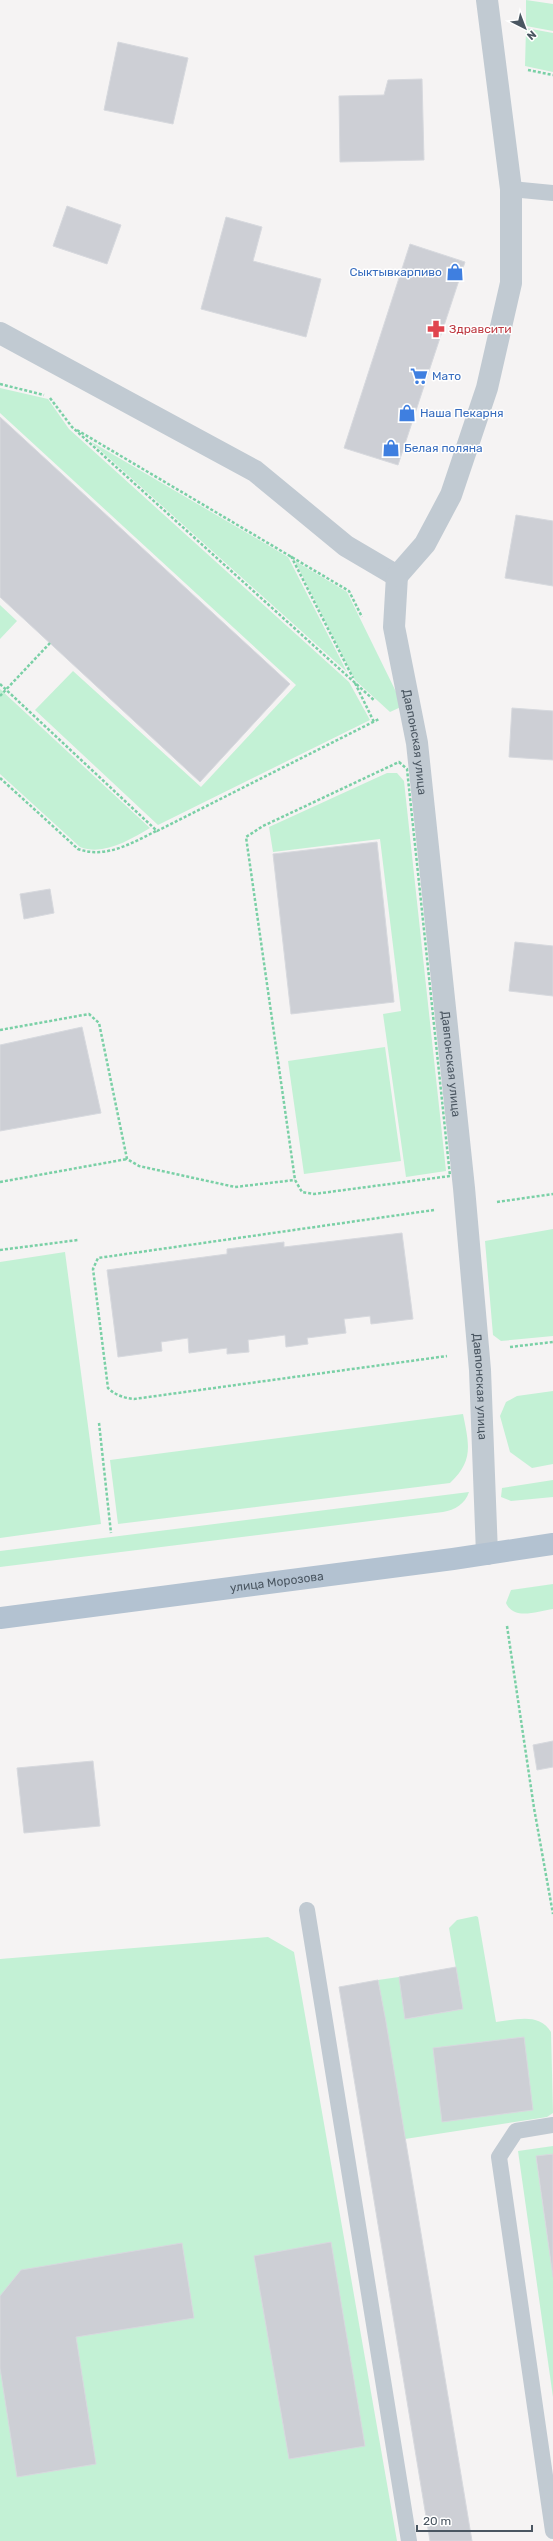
<svg xmlns="http://www.w3.org/2000/svg" width="553" height="2541" viewBox="0 0 553 2541" font-family="Rubik,sans-serif">
<rect width="100%" height="100%" fill="#f5f3f3"/>
<path fill="#c3f1d5" d="M526,0L553,4V31L526,26Z
M526,28L553,33V72L525,66Z
M0,388L48,399L69,429L349,682L370,720L158,825L35,710L73,671L201,787L296,685L0,413Z
M90,441L288,557L347,672Z
M295,561L347,592L403,706L390,712L355,680Z
M0,605L17,621L0,639Z
M0,689L150,828C129,840 104,856 80,847L0,774Z
M387,773H397L404,781L446,1171L406,1177L383,1014L401,1011L380,839L273,852L269,827Z
M385,1047L401,1161L304,1174L288,1061Z
M553,1229V1336L501,1341L493,1335L485,1241Z
M65,1252L101,1524L0,1538V1262Z
M553,1391V1464L532,1468L510,1452L500,1416L506,1402L517,1396Z
M463,1414C469,1444 474,1461 450,1483L118,1524L110,1460Z
M553,1480V1497L511,1501L501,1497L502,1488Z
M469,1492C465,1504 455,1510 443,1512L0,1567V1551Z
M553,1584V1609C537,1611 514,1621 506,1603L511,1590Z
M476,1916L478,1917L496,2022C515,2020 539,2012 551,2032L553,2113L547,2117L405,2139L378,1980L399,1977L406,2019L463,2009L449,1928L457,1920Z
M268,1937L294,1952L397,2541H0V1959Z
M553,2146V2154L536,2157L553,2277V2397L518,2151Z"/>
<path fill="#cdcfd5" stroke="#d7d9de" d="M118,42L188,58L173,124L104,110Z
M422,79L424,160L340,162L339,96L384,95L388,80Z
M67,206L121,225L107,264L53,246Z
M226,217L262,227L253,261L321,279L306,337L201,309Z
M410,244L465,262L398,465L344,448Z
M0,417L290,684L200,782L0,597Z
M516,515L553,521V586L505,578Z
M512,708L553,711V760L509,757Z
M377,842L394,1002L291,1014L273,854Z
M50,889L54,913L24,919L20,894Z
M515,942L553,946V996L509,991Z
M82,1027L101,1113L0,1131V1045Z
M402,1233L413,1319L371,1324L370,1316L344,1319L346,1333L307,1338L308,1344L286,1347L285,1335L248,1340L249,1352L227,1354V1348L189,1353L188,1338L161,1342L162,1351L118,1357L107,1270L227,1254V1249L284,1242V1247Z
M553,1741V1767L537,1770L533,1745Z
M93,1761L100,1826L24,1833L17,1768Z
M456,1967L463,2009L405,2019L399,1977Z
M378,1980L386,2022L472,2541H430L339,1987Z
M524,2037L533,2110L442,2122L433,2048Z
M553,2154V2277L536,2156Z
M331,2242L365,2446L289,2459L254,2256Z
M182,2243L194,2318L76,2337L96,2464L17,2477L0,2368V2296L21,2270Z"/>
<g fill="none" stroke-linecap="round" stroke-linejoin="round">
<path stroke="#7ad0a6" stroke-width="2.5" stroke-dasharray="3 2" stroke-linecap="butt" d="M528,70L553,75
M0,384L44,395
M50,398L72,427L375,701
M77,430L349,591L362,617
M291,556L353,678
M355,683L374,722
M0,684L157,831L379,719
M0,696L50,643
M399,762L407,769L450,1176L314,1194L302,1192L295,1180L246,837L263,826Z
M0,778L78,849C106,859 132,843 156,831
M0,1030L89,1014L99,1023L127,1159L139,1166L235,1187L295,1180
M0,1182L127,1159
M497,1202L553,1194
M434,1210L98,1258L93,1269L108,1388C115,1395 124,1398 134,1399L447,1356
M0,1250L78,1240
M510,1347L553,1342
M99,1423L111,1533
M507,1626L534,1808L553,1914"/>
<path stroke="#c1cad2" stroke-width="16" d="M511,189L553,193
M307,1910L409,2541
M553,2125L516,2131L499,2157L553,2531"/>
<g stroke="#c1cad2" stroke-width="22">
<path d="M0,333L255,471L346,546L397,576"/>
<path id="s1" d="M397,576L394,627L417,743L464,1188L480,1370L487,1554"/>
<path d="M397,576L425,544L451,495L487,388L511,283V189L487,0"/>
</g>
<path stroke="#b3c2d1" stroke-width="22" id="s2" d="M0,1618L453,1559L553,1544"/>
</g>
<defs>
<g id="shop-bare" transform="scale(1.38)"><path d="M-5-2.5h2.3a2.7 3.5 0 0 1 5.4 0H5L5.5 6h-11ZM-1.5-2.5h3a1.5 2.3 0 0 0-3 0Z" fill="#3f7fe0" stroke="#fff" stroke-width="2.5" paint-order="stroke"/></g>
<g id="pharmacy-bare" transform="scale(1.38)"><path d="M-2-6h4v4h4v4h-4v4h-4v-4h-4v-4h4Z" fill="#e0444e" stroke="#fff" stroke-width="2.5" paint-order="stroke"/></g>
<g id="supermarket-bare" transform="scale(1.38)"><path d="M-6-5.5h2.5l.6 2H6L4.5 2H-2.5L-4.4-4H-6ZM-1.5 3.2a1.3 1.3 0 1 0 .1 0ZM3 3.2a1.3 1.3 0 1 0 .1 0Z" fill="#3f7fe0" stroke="#fff" stroke-width="2.5" paint-order="stroke"/></g>
</defs>
<g fill-rule="evenodd">
<use href="#shop-bare" x="455" y="272"/>
<use href="#pharmacy-bare" x="436" y="329"/>
<use href="#supermarket-bare" x="419" y="376"/>
<use href="#shop-bare" x="407" y="413"/>
<use href="#shop-bare" x="391" y="448"/>
</g>
<g text-anchor="middle" dominant-baseline="central" stroke-width="3" stroke-linejoin="round" paint-order="stroke">
<g font-size="12" fill="#366cbe" stroke="#fff" text-anchor="start">
<text x="442" y="272" text-anchor="end">Сыктывкарпиво</text>
<text x="432" y="376">Мато</text>
<text x="420" y="413">Наша Пекарня</text>
<text x="404" y="448">Белая поляна</text>
</g>
<g font-size="12" fill="#be3a42" stroke="#fff" text-anchor="start">
<text x="449" y="329">Здравсити</text>
</g>
<g font-size="12" fill="#4a5661" stroke="#fff">
<text stroke="none"><textPath href="#s1" startOffset="168">Давпонская улица</textPath></text>
<text stroke="none"><textPath href="#s1" startOffset="492">Давпонская улица</textPath></text>
<text stroke="none"><textPath href="#s1" startOffset="816">Давпонская улица</textPath></text>
<text stroke="none"><textPath href="#s2" startOffset="279">улица Морозова</textPath></text>
</g>
</g>
<g transform="translate(525 28) rotate(138)" stroke="#ffffff" stroke-width="3" paint-order="stroke">
<path d="M0-3L7 15L0 10L-7 15Z" fill="#4a5661"/>
<text y="-6" font-size="11" font-weight="bold" text-anchor="middle" fill="#4a5661">N</text>
</g>
<path d="M417 2525v6h115v-6" fill="none" stroke="#4a5661" stroke-width="2"/>
<text x="423" y="2525" font-size="12" fill="#4a5661" stroke="#ffffff" stroke-width="3" paint-order="stroke">20 m</text>
</svg>
